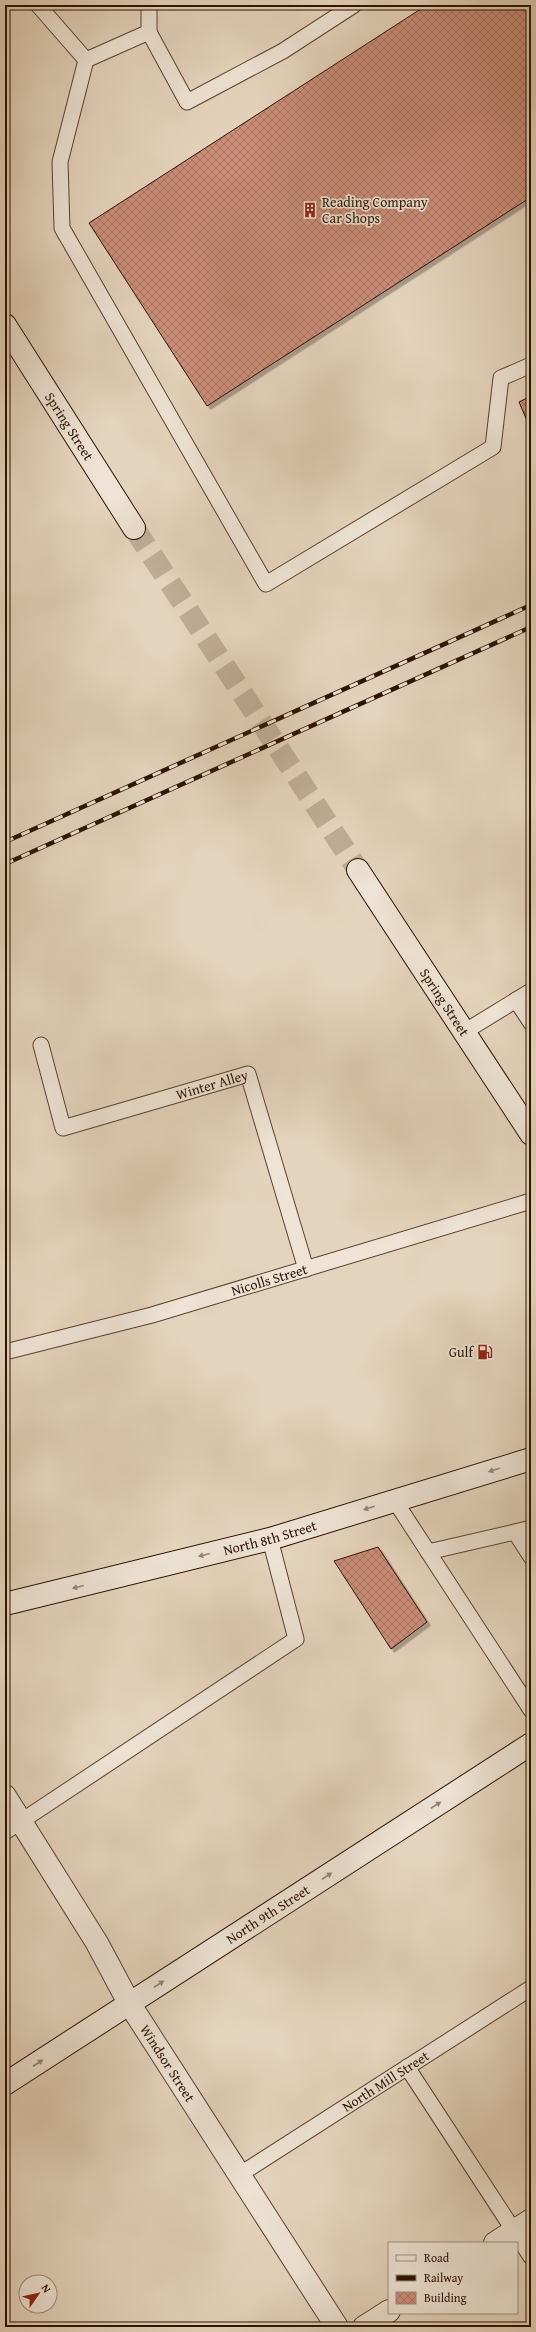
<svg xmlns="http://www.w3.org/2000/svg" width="536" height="2332" viewBox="0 0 536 2332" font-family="'Gentium Book Plus',serif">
<defs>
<pattern id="building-cross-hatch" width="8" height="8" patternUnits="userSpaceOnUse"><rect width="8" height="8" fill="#cc8e7a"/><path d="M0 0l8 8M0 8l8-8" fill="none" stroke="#a67362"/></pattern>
<filter id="shadow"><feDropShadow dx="3.5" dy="3.5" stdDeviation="0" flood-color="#0004"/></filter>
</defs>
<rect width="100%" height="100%" fill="#e5d4bd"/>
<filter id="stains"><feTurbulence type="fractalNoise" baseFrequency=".005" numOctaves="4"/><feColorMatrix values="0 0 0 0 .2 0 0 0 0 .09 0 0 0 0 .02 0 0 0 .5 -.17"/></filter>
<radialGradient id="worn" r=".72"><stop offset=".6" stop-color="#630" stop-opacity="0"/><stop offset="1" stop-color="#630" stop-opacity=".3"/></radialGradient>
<path fill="url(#building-cross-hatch)" stroke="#2b1200" filter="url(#shadow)" d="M427,5H531V197L207,406L89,223Z
M531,396V430L519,402Z
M378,1547L427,1622L391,1649L334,1561Z"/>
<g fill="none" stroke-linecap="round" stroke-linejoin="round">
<path stroke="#c0ad97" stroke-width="22" stroke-dasharray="22 11" stroke-linecap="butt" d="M134,528L358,870"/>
<g stroke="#5a422f" stroke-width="17">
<g id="service">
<path d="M38,5L86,60L60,162L62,228L266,584L493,447L501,378L531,365"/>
<path d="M149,32L187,102L283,51L354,5"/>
<path d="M86,60L149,32V5"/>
<path d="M516,1000L531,1023"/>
<path d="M464,1032L531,991"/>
<path id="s1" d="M41,1045L63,1128L248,1074L306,1269"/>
<path id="s2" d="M5,1352L152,1315L531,1201"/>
<path d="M395,1501L531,1710"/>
<path d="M515,1532L531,1528"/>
<path d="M428,1552L515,1532L531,1557"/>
<path d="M5,1832L296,1639L270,1539"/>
<path d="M407,2067L531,2257"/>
<path id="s3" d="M239,2175L531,1988"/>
</g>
</g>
<g stroke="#5a422f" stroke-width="24">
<g id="minor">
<path id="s4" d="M5,1796L97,1943L129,2003L337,2327"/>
<path d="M495,2243L531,2220"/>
<path d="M364,2327L389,2311"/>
</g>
</g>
<g stroke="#2b1200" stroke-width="24">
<g id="secondary">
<path id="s5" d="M5,325L134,528"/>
<path id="s6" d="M358,870L531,1134"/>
<path id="s7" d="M5,1604L270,1539L531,1459"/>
<path id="s8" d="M5,2084L531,1744"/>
</g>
</g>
<use href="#service" stroke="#eee3d4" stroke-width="15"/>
<use href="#minor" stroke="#eee3d4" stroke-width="22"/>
<use href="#secondary" stroke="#eee3d4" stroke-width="22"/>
<g stroke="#2b1200" stroke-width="4.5">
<path id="rail" d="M5,842L531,605
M5,864L531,627"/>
</g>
<use href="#rail" stroke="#eee3d4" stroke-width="3" stroke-dasharray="9" stroke-linecap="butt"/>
</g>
<defs><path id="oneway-solid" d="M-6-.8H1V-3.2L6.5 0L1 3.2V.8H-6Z"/></defs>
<g fill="#968575">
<use href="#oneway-solid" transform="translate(494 1470) rotate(163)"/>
<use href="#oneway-solid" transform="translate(369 1508) rotate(163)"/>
<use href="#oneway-solid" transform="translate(204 1555) rotate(166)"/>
<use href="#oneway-solid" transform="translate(78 1587) rotate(166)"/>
<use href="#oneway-solid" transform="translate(436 1805) rotate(-33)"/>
<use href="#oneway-solid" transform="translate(327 1876) rotate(-33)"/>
<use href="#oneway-solid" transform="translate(159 1984) rotate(-33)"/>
<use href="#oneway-solid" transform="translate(38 2063) rotate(-33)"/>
</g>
<defs>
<g id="building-bare" transform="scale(1.2)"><path d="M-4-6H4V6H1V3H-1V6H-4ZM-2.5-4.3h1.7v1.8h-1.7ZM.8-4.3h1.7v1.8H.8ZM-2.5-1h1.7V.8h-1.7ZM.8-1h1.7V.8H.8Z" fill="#8f2418" stroke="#eee3d4" stroke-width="2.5" paint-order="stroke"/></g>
<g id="fuel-bare" transform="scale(1.2)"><path d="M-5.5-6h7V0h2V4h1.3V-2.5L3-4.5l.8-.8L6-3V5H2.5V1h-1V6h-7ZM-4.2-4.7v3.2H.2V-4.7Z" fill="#8f2418" stroke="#eee3d4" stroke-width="2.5" paint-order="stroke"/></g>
</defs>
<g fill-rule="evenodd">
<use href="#building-bare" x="310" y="210"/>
<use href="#fuel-bare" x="485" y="1352"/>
</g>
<g text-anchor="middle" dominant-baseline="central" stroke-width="3.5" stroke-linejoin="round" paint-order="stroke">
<g font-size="14" fill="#2b1200" stroke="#eee3d4" text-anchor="start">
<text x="322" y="202">Reading Company<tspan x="322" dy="16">Car Shops</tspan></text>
<text x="473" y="1352" text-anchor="end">Gulf</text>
</g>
<g font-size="14" fill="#2b1200" stroke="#eee3d4">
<text stroke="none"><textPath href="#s5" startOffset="120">Spring Street</textPath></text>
<text stroke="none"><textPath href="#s6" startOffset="158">Spring Street</textPath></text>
<text stroke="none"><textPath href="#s1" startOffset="241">Winter Alley</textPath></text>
<text stroke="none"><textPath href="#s2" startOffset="274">Nicolls Street</textPath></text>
<text stroke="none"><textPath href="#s7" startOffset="273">North 8th Street</textPath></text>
<text stroke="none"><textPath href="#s8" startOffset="313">North 9th Street</textPath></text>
<text stroke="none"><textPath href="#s4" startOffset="313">Windsor Street</textPath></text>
<text stroke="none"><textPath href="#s3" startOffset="174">North Mill Street</textPath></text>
</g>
</g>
<rect width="536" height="2332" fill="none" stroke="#e5d4bd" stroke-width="20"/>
<rect x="6" y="6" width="524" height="2320" fill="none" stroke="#2b1200" stroke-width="2"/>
<rect x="10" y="10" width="516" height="2312" fill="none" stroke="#2b1200"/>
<rect x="388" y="2242" width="130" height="72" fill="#eee3d4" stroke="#a08f7f"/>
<rect x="396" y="2255" width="20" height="6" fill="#eee3d4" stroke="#a08f7f"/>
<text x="424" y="2262" font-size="12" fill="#2b1200">Road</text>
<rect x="396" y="2275" width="20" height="6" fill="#2b1200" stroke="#a08f7f"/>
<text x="424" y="2282" font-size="12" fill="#2b1200">Railway</text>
<rect x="396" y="2292" width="20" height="12" fill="url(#building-cross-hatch)" stroke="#a08f7f"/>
<text x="424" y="2302" font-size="12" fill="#2b1200">Building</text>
<g transform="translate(38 2294) rotate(56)"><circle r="19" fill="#eee3d4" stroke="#a08f7f"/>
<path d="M0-3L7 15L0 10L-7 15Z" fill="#8f2418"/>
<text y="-6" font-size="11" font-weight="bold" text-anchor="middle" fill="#2b1200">N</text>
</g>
<rect width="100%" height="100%" filter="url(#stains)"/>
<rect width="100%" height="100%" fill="url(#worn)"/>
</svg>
